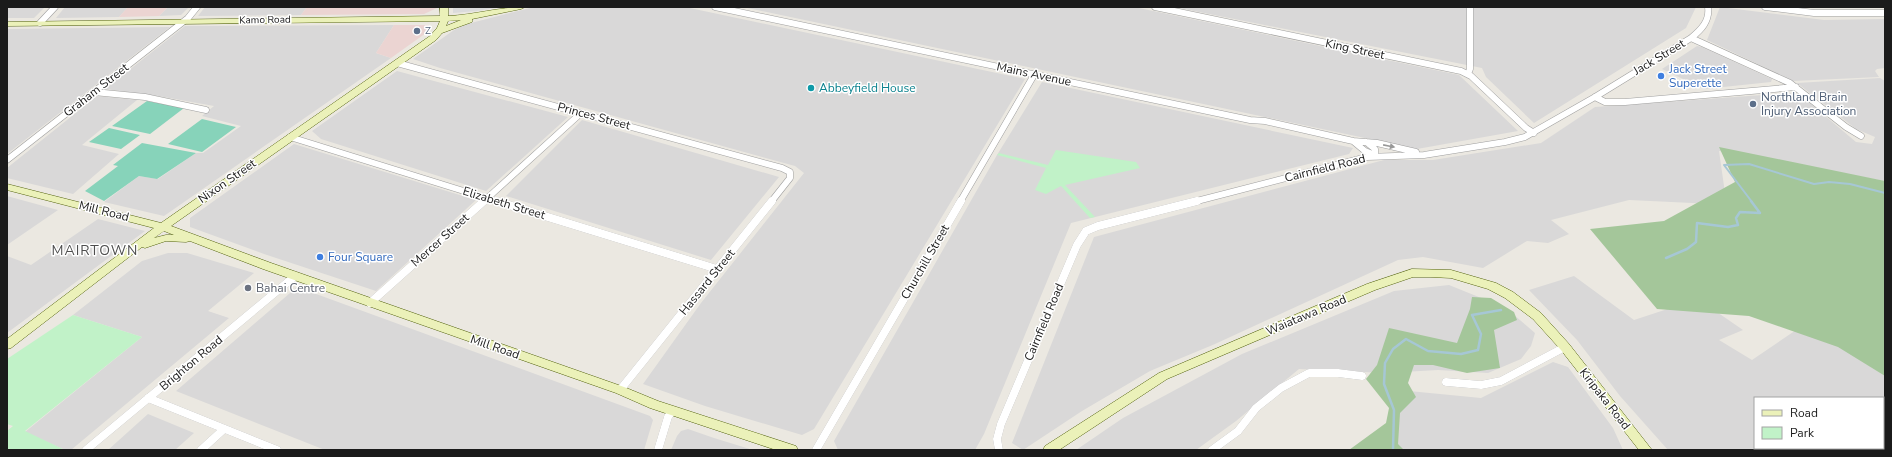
<svg xmlns="http://www.w3.org/2000/svg" width="1892" height="457" viewBox="0 0 1892 457" font-family="'Nunito Sans',sans-serif">
<rect width="100%" height="100%" fill="#ebe8e1"/>
<path fill="#d9d8d8" fill-rule="evenodd" d="M7,7H45L34,18H7Z
M65,7H128L119,17L56,18Z
M168,7H189L181,15L159,16Z
M205,7H307L301,15L198,16Z
M534,7H685L1025,79L814,429L802,435L705,406L643,384L701,303L804,173L795,166L440,68L413,59L454,30L467,24Z
M743,7H1134L1459,75L1518,131L1417,149Z
M1174,7H1696L1686,28L1534,123L1486,77L1482,68Z
M1720,7L1824,20L1885,19V68L1877,69L1875,71L1879,77L1793,81L1707,40Z
M394,25L376,53L391,58L164,216L104,202L139,176L158,179L196,153H203L241,126L202,116L214,106L158,96L105,89L185,26Z
M170,27L7,154V29Z
M1697,46L1702,47L1772,79L1771,82L1704,89L1662,69Z
M397,71L568,117L486,191L321,139L312,131Z
M1880,78L1885,81V181L1719,151L1725,193L1714,204L1629,200L1551,220L1569,234L1548,243L1527,241L1483,268L1423,257L1398,260L1215,344L1150,371L1082,411L1023,450L1012,443L1094,237L1384,160H1433L1541,143L1595,107L1790,93L1805,99L1856,142L1872,144L1875,137L1856,129L1797,83Z
M1042,82L1353,148L1349,154L1071,223L984,434L975,450H838L834,441L997,155Z
M97,96L137,100L82,145L119,154L73,194L7,178V168Z
M582,120L779,177L711,260L506,196Z
M294,144L476,200L376,291L264,254L190,227V218Z
M7,196L58,210L7,245Z
M98,219L145,231L7,333V256L31,265Z
M168,253H187L254,273L208,311L229,318L71,450H65L25,432L142,337L73,315L142,261Z
M1574,276L1634,320L1698,299L1743,330L1719,340L1752,360L1805,324L1885,376V450H1668L1620,396L1577,340L1529,290ZM1755,398H1883V448H1755Z
M1449,285L1506,308L1535,333L1531,346L1521,359L1488,373L1438,370L1385,373L1299,369L1236,421L1196,450H1076L1123,418L1242,354L1394,291Z
M297,287L650,416L653,420L644,450H325L176,391Z
M1553,362L1568,367L1613,428L1623,450H1403L1386,441L1409,391L1481,398Z
M148,414L194,433L175,450H108Z
M688,429L714,438L753,450H671L677,436L681,431Z"/>
<path fill="#ebd4d2" d="M128,7H168L159,16L119,17Z
M307,7H437V8L424,14L301,15Z
M394,25H429L426,33L391,58L376,53Z"/>
<path fill="#a4c69a" d="M1719,147L1885,181V376L1838,347L1749,316L1657,309L1590,229L1664,221L1735,182Z
M1472,297L1491,298L1514,312L1517,320L1494,330L1500,368L1467,373L1433,365H1414L1408,383L1416,397L1400,413L1398,444L1404,450H1349L1386,423L1389,408L1366,379L1377,365L1389,328L1457,343L1470,309Z"/>
<path fill="#c1f2c8" d="M1056,150L1136,162L1140,168L1065,185L1095,217L1090,218L1061,186L1046,194L1035,190L1046,168L997,155L999,153L1048,165Z
M73,315L142,337L25,431L65,450H7V431L13,426L7,424V359Z"/>
<path fill="#87d3ba" d="M147,101L184,108L150,134L112,126Z
M202,119L236,127L202,152L168,144Z
M109,128L140,135L121,149L89,142Z
M142,143L196,153L157,179L139,176L104,201L85,191L118,166L113,165Z"/>
<path fill="#dbdbdb" d="M453,7H501L477,11L453,13Z"/>
<g fill="none" stroke-linecap="round" stroke-linejoin="round">
<path stroke="#a6c7d5" stroke-width="2" d="M1752,202L1724,165L1749,164L1814,184L1829,182L1850,184L1885,193"/>
<path stroke="#a6c7d5" stroke-width="2.5" d="M1666,258L1687,249L1696,242L1697,223L1728,227L1738,225L1736,218L1740,212L1760,213L1751,201
M1393,450L1394,410L1384,384L1385,363L1393,349L1406,339L1428,351L1461,354L1478,350L1481,334L1472,315L1501,310"/>
<g stroke="#9f9f9f" stroke-width="7">
<path id="street-far1" d="M715,7L1250,120L1265,121L1353,141L1377,143L1416,152
M1155,7L1461,71L1471,76L1526,128L1534,133
M1765,7L1814,13H1885
M40,23L55,7
M1691,38L1790,83L1846,127L1861,136
M397,63L782,168L790,172V178L771,202
M1468,74L1470,69V7
M94,92L145,97L206,110
M1595,97L1605,102H1625L1796,87
M290,137L499,202
M1353,141L1365,151L1375,155V149L1366,142
M7,160L188,18L197,7
M483,202L581,113
M960,202L1034,75
M1193,202L1367,157L1424,155L1505,142L1525,137L1595,97L1691,38C1701,30 1710,21 1708,7"/>
</g>
<g stroke="#9f9f9f" stroke-width="8">
<path id="street" d="M496,201L717,269
M370,303L484,201
M1446,382L1481,385L1501,381L1565,347
M620,390L772,201
M148,398L277,450
M86,450L295,276
M201,450L224,429
M658,450L668,417L672,411
M816,450L961,201
M999,450L997,439L1001,424L1077,245L1086,231L1098,226L1197,201
M1212,450L1238,431L1256,408L1281,388L1309,373H1338L1362,376"/>
</g>
<g stroke="#556410" stroke-width="1">
<path id="secondary" d="M440,7H448V16C474,15 499,7 525,7L521,9L472,19V22L442,33L436,40L171,226L271,263L624,387L658,401L796,446L798,450H776L650,408L616,393L263,269L190,241L186,242L166,241L145,248L142,247L11,348L7,349V339L154,228L7,190V184L161,223L430,36L437,28L440,21L7,26V22L440,16ZM461,20L446,26L448,21ZM164,231L174,235H166L154,238Z
M1412,269L1451,270L1496,283L1513,292L1541,313L1569,344L1652,450H1639L1561,350L1533,319L1505,298L1488,289L1451,278L1431,277H1413L1375,290L1167,379L1059,450H1043L1045,446L1159,373L1367,284Z"/>
</g>
<use href="#street-far1" stroke="#fff" stroke-width="6"/>
<use href="#street" stroke="#fff" stroke-width="8"/>
<use href="#secondary" fill="#ebf1b9" fill-rule="evenodd"/>
</g>
<defs><path id="oneway-solid" d="M-6-.8H1V-3.2L6.5 0L1 3.2V.8H-6Z"/></defs>
<use fill="#989898" href="#oneway-solid" transform="translate(1389 146) rotate(11)"/>
<g fill="#5c6f8a" stroke="#fff" stroke-width="1.5">
<circle cx="417" cy="31" r="4"/>
<circle cx="1753" cy="104" r="4"/>
</g>
<g fill="#3f7fe0" stroke="#fff" stroke-width="1.5">
<circle cx="1661" cy="76" r="4"/>
<circle cx="320" cy="257" r="4"/>
</g>
<circle fill="#0f9aa8" stroke="#fff" stroke-width="1.5" cx="811" cy="88" r="4"/>
<circle fill="#6b7280" stroke="#fff" stroke-width="1.5" cx="248" cy="288" r="4"/>
<g text-anchor="middle" dominant-baseline="central" stroke-width="3" stroke-linejoin="round" paint-order="stroke">
<g font-size="10" fill="#1b1b1b" stroke="#fff">
<text transform="translate(265 20) rotate(-1)">Kamo Road</text>
</g>
<g font-size="10" fill="#4e5e75" stroke="#fff" text-anchor="start">
<text x="425" y="31">Z</text>
</g>
<g font-size="12" fill="#1b1b1b" stroke="#fff">
<text transform="translate(1355 49) rotate(12)">King Street</text>
<text transform="translate(1659 57) rotate(-31)">Jack Street</text>
<text transform="translate(1034 74) rotate(12)">Mains Avenue</text>
<text transform="translate(96 90) rotate(-38)">Graham Street</text>
<text transform="translate(594 116) rotate(15)">Princes Street</text>
<text transform="translate(1325 168) rotate(-14)">Cairnfield Road</text>
<text transform="translate(227 181) rotate(-35)">Nixon Street</text>
<text transform="translate(504 203) rotate(17)">Elizabeth Street</text>
<text transform="translate(104 211) rotate(14)">Mill Road</text>
<text transform="translate(440 240) rotate(-42)">Mercer Street</text>
<text transform="translate(925 262) rotate(-60)">Churchill Street</text>
<text transform="translate(707 282) rotate(-51)">Hassard Street</text>
<text transform="translate(1306 315) rotate(-23)">Waiatawa Road</text>
<text transform="translate(1044 322) rotate(-67)">Cairnfield Road</text>
<text transform="translate(495 347) rotate(19)">Mill Road</text>
<text transform="translate(191 363) rotate(-40)">Brighton Road</text>
<text transform="translate(1605 399) rotate(52)">Kiripaka Road</text>
</g>
<g font-size="12" fill="#366cbe" stroke="#fff" text-anchor="start">
<text x="1669" y="69">Jack Street<tspan x="1669" dy="14">Superette</tspan></text>
<text x="328" y="257">Four Square</text>
</g>
<g font-size="12" fill="#0d838f" stroke="#fff" text-anchor="start">
<text x="819" y="88">Abbeyfield House</text>
</g>
<g font-size="12" fill="#4e5e75" stroke="#fff" text-anchor="start">
<text x="1761" y="97">Northland Brain<tspan x="1761" dy="14">Injury Association</tspan></text>
</g>
<g font-size="12" fill="#5b616d" stroke="#fff" text-anchor="start">
<text x="256" y="288">Bahai Centre</text>
</g>
<g font-size="14" letter-spacing="1" fill="#4e4e4e" stroke="#fff">
<text x="95" y="250">MAIRTOWN</text>
</g>
</g>
<rect width="1892" height="457" fill="none" stroke="#1b1b1b" stroke-width="16"/>
<rect x="1754" y="397" width="130" height="52" fill="#ffffff" stroke="#a4a4a4"/>
<rect x="1762" y="410" width="20" height="6" fill="#ebf1b9" stroke="#a4a4a4"/>
<text x="1790" y="417" font-size="12" fill="#1b1b1b">Road</text>
<rect x="1762" y="427" width="20" height="12" fill="#c1f2c8" stroke="#a4a4a4"/>
<text x="1790" y="437" font-size="12" fill="#1b1b1b">Park</text>
</svg>
